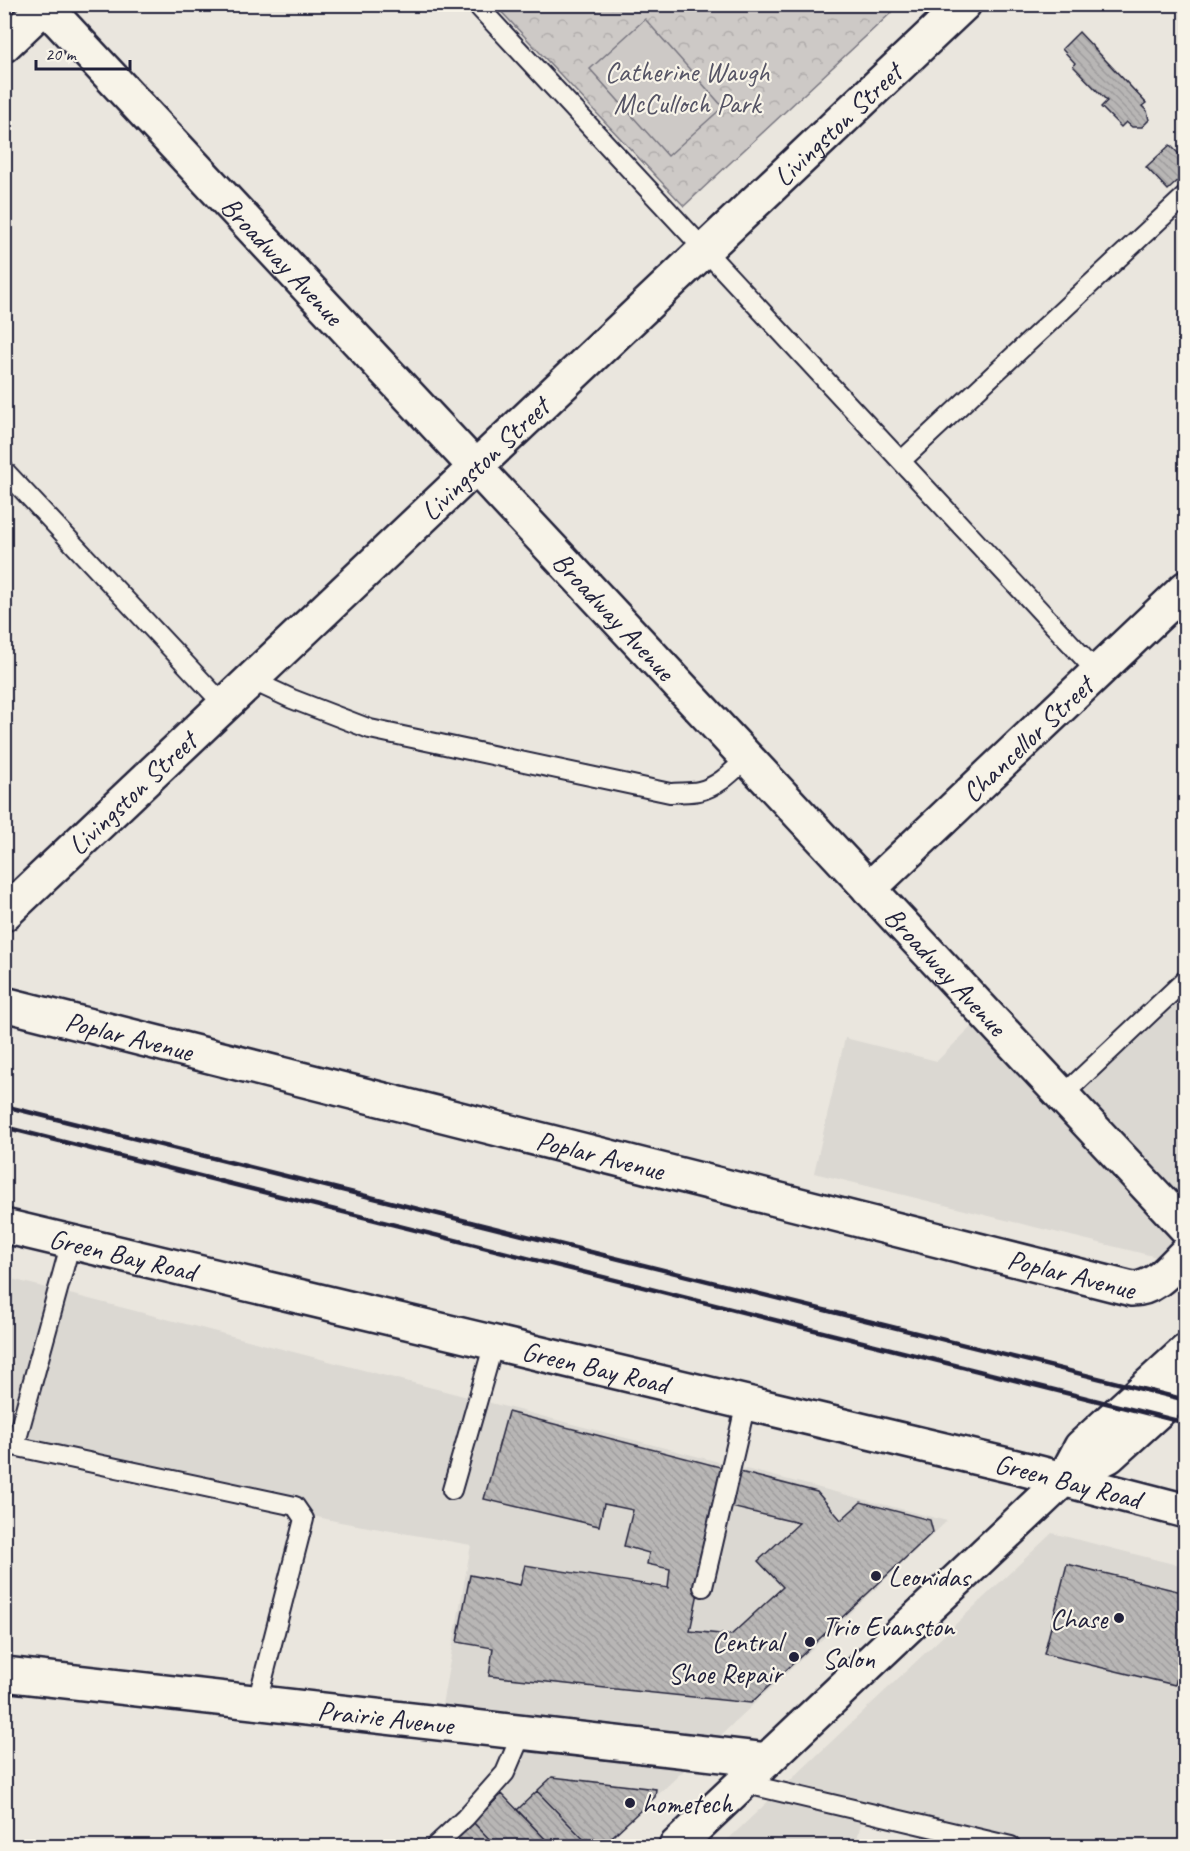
<svg xmlns="http://www.w3.org/2000/svg" width="1190" height="1851" viewBox="0 0 1190 1851" font-family="Caveat,sans-serif">
<defs>
<pattern id="park-crowns" width="20" height="18" patternUnits="userSpaceOnUse" patternTransform="scale(1.5)"><rect width="20" height="18" fill="#cdc9c6"/><path d="M2 6a3 3 0 1 1 6 0M12 15a3 3 0 1 1 6 0" fill="none" stroke="#b0acab"/></pattern>
<pattern id="building-back-hatch" width="6" height="6" patternUnits="userSpaceOnUse" patternTransform="scale(1.5)"><rect width="6" height="6" fill="#b8b6b5"/><path d="M-1 5l2 2M0 0l6 6M5-1l2 2" fill="none" stroke="#9e9c9d"/></pattern>
</defs>
<rect width="100%" height="100%" fill="#eae6de"/>
<filter id="ink" filterUnits="userSpaceOnUse"><feTurbulence type="fractalNoise" baseFrequency=".0167" numOctaves="2"/><feDisplacementMap in="SourceGraphic" scale="12" xChannelSelector="R" yChannelSelector="G"/><feConvolveMatrix kernelMatrix="1 2 1 2 8 2 1 2 1" color-interpolation-filters="sRGB"/></filter>
<g filter="url(#ink)">
<path fill="#dbd8d2" d="M1185,979V1227L1157,1257L814,1173L845,1038L937,1061L982,1016L1057,1097Z
M4,1277L947,1521L604,1846H419L532,1739L438,1727L471,1545L340,1522L5,1448Z
M1052,1533L1185,1567V1846H988L863,1816L855,1846H721Z"/>
<path fill="url(#park-crowns)" stroke="#787680" stroke-width="1.5" d="M888,4L894,10L684,206L495,5Z"/>
<path fill="#cdc9c6" stroke="#787680" stroke-width="1.5" d="M645,19L723,107L668,156L590,69Z"/>
<path fill="url(#building-back-hatch)" stroke="#22223b" stroke-width="1.5" d="M1079,32L1146,103L1142,106L1147,111L1149,120L1142,127H1132L1126,122L1121,127L1101,107L1107,101L1073,66L1075,63L1062,49Z
M1170,145L1186,161V173L1168,190L1146,167Z
M508,1412L724,1468L690,1631L731,1635L783,1587L758,1561L799,1523L731,1507L740,1472L817,1492L841,1520L861,1502L930,1520L933,1532L751,1703L489,1676L493,1648L457,1642L470,1575L520,1585L525,1565L668,1588L670,1569L647,1564L649,1553L624,1546L633,1510L604,1504L599,1526L484,1499Z
M1067,1564L1186,1593V1643L1175,1685L1044,1654Z
M552,1777L656,1789L655,1797L602,1846H590L537,1791Z
M537,1791L590,1846H552L517,1810Z
M502,1794L552,1846H496L473,1822Z
M473,1822L496,1846H447Z"/>
<g fill="none" stroke-linecap="round" stroke-linejoin="round">
<g stroke="#22223b" stroke-width="22">
<path id="lane" d="M476,4L1097,672
M901,461L1186,195
M4,470L225,706
M251,680L292,699L370,729L670,793C679,792 690,793 699,791C718,787 733,771 747,758
M1062,1096L1186,979
M4,1444L295,1506L304,1519L257,1702
M15,1446L71,1242
M452,1490L494,1343
M703,1587L746,1403
M742,1783L1011,1846
M435,1846L465,1818L505,1773L522,1733"/>
</g>
<g stroke="#22223b" stroke-width="38">
<g id="street">
<path id="s1" d="M43,4L1186,1228"/>
<path d="M4,45L47,4"/>
<path id="s2" d="M869,889L1186,588"/>
<path id="s3" d="M4,914L964,4"/>
<path id="s4" d="M4,1004L1132,1289C1155,1289 1170,1269 1186,1253"/>
<path id="s5" d="M4,1674L767,1760"/>
</g>
</g>
<g stroke="#22223b" stroke-width="38">
<g id="secondary">
<path id="s6" d="M4,1226L1020,1468L1186,1511"/>
<path d="M1064,1479L1081,1447L1186,1351"/>
<path d="M676,1846L1064,1479L1109,1456L1186,1386"/>
</g>
</g>
<use href="#lane" stroke="#f7f3e8" stroke-width="18"/>
<use href="#street" stroke="#f7f3e8" stroke-width="33"/>
<use href="#secondary" stroke="#f7f3e8" stroke-width="33"/>
<path stroke="#22223b" stroke-width="4.5" d="M4,1106L1186,1400
M4,1127L1186,1423"/>
</g>
</g>
<g fill="#22223b" stroke="#f7f3e8" stroke-width="2">
<circle cx="876" cy="1576" r="6"/>
<circle cx="1119" cy="1618" r="6"/>
<circle cx="810" cy="1642" r="6"/>
<circle cx="794" cy="1657" r="6"/>
<circle cx="630" cy="1803" r="6"/>
</g>
<g text-anchor="middle" dominant-baseline="central" stroke-width="4.5" stroke-linejoin="round" paint-order="stroke">
<g font-size="28" fill="#555465" stroke="#f7f3e8">
<text x="687" y="71">Catherine Waugh<tspan x="687" dy="32">McCulloch Park</tspan></text>
</g>
<g font-size="28" fill="#22223b" stroke="#f7f3e8">
<text stroke="none"><textPath href="#s3" startOffset="1148">Livingston Street</textPath></text>
<text stroke="none"><textPath href="#s1" startOffset="351">Broadway Avenue</textPath></text>
<text stroke="none"><textPath href="#s3" startOffset="662">Livingston Street</textPath></text>
<text stroke="none"><textPath href="#s1" startOffset="837">Broadway Avenue</textPath></text>
<text stroke="none"><textPath href="#s2" startOffset="218">Chancellor Street</textPath></text>
<text stroke="none"><textPath href="#s3" startOffset="176">Livingston Street</textPath></text>
<text stroke="none"><textPath href="#s1" startOffset="1323">Broadway Avenue</textPath></text>
<text stroke="none"><textPath href="#s4" startOffset="129">Poplar Avenue</textPath></text>
<text stroke="none"><textPath href="#s4" startOffset="615">Poplar Avenue</textPath></text>
<text stroke="none"><textPath href="#s6" startOffset="122">Green Bay Road</textPath></text>
<text stroke="none"><textPath href="#s4" startOffset="1101">Poplar Avenue</textPath></text>
<text stroke="none"><textPath href="#s6" startOffset="608">Green Bay Road</textPath></text>
<text stroke="none"><textPath href="#s6" startOffset="1094">Green Bay Road</textPath></text>
<text stroke="none"><textPath href="#s5" startOffset="384">Prairie Avenue</textPath></text>
</g>
<g font-size="28" fill="#22223b" stroke="#f7f3e8" text-anchor="start">
<text x="888" y="1576">Leonidas</text>
<text x="1107" y="1618" text-anchor="end">Chase</text>
<text x="822" y="1626">Trio Evanston<tspan x="822" dy="32">Salon</tspan></text>
<text x="782" y="1641" text-anchor="end">Central<tspan x="782" dy="32">Shoe Repair</tspan></text>
<text x="642" y="1803">hometech</text>
</g>
</g>
<rect width="1190" height="1851" fill="none" stroke="#f7f3e8" stroke-width="24"/>
<rect x="12" y="12" width="1166" height="1827" fill="none" stroke="#22223b" stroke-width="2" filter="url(#ink)"/>
<path d="M36 60v9h94v-9" fill="none" stroke="#22223b" stroke-width="3"/>
<text x="45" y="60" font-size="18" fill="#22223b" stroke="#f7f3e8" stroke-width="4.5" paint-order="stroke">20 m</text>
</svg>
